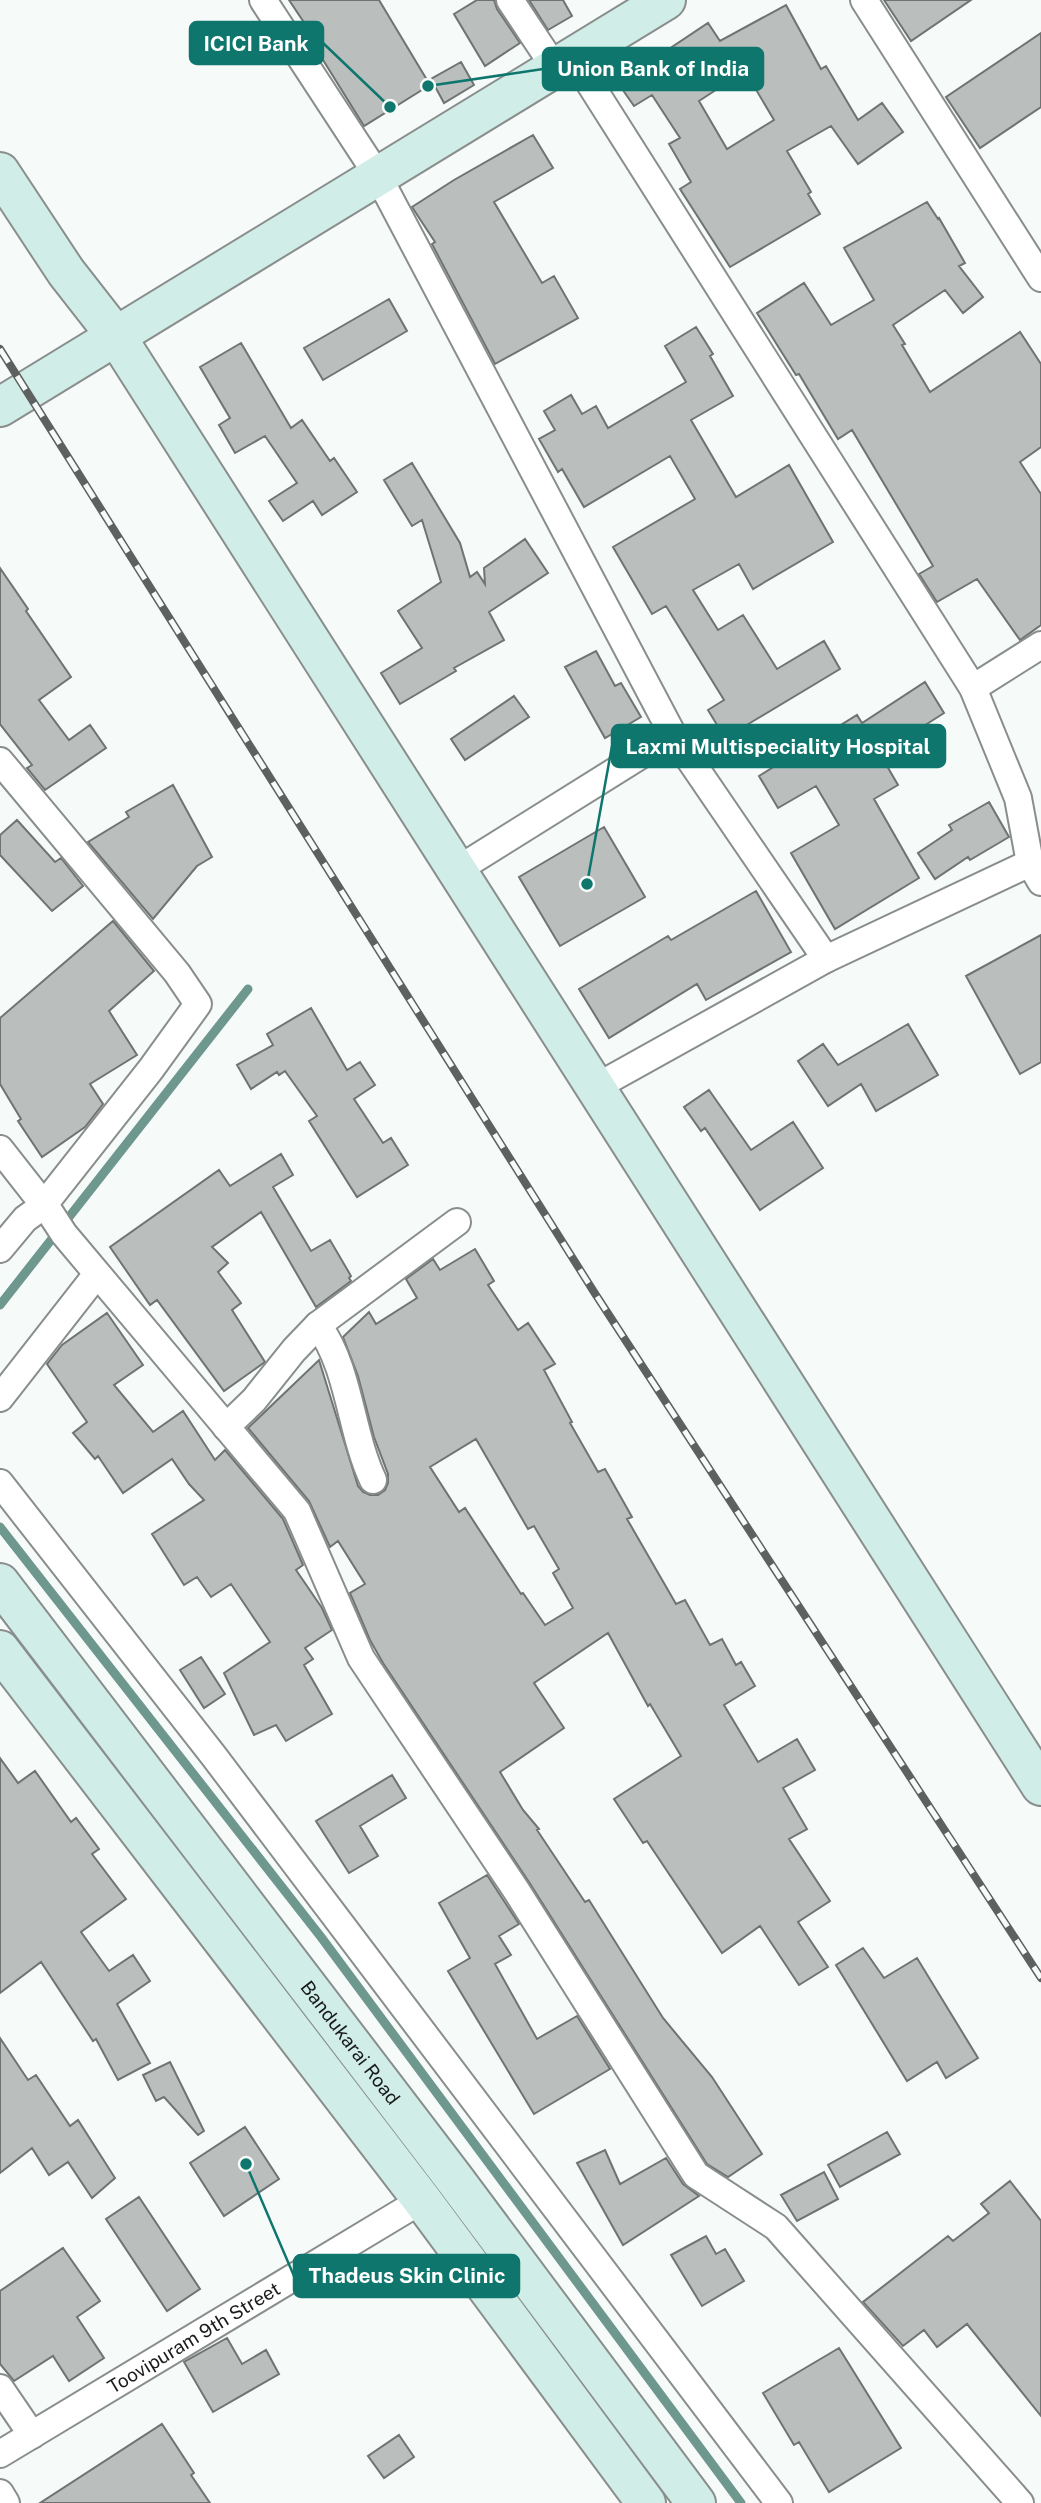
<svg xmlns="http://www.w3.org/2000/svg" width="1041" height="2503" viewBox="0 0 1041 2503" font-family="'Public Sans',sans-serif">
<rect width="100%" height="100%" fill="#f6fbfa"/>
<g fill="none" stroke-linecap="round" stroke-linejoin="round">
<path stroke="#6e978d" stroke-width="9" d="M0,1305L248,989
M0,1527L321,1937L741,2503"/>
</g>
<path fill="#babfbe" stroke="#6f7472" stroke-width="2" fill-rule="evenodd" d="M289,0H379L430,85L364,126L302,26L305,24Z
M477,0H494L497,9L520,43L485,66L454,14Z
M529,0H563L572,16L548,30Z
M884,0H971L911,41Z
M786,5L821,69L826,66L858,120L882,103L903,132L858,164L831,126L787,151L811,192L808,194L820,214L730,267L680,189L691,182L669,144L680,138L652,95L634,106L618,83L708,23L720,41ZM745,71L774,120L727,149L699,101Z
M1041,33V107L980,148L946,97Z
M461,62L474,85L444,103L431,79Z
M533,135L553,168L494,202L542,283L554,276L578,318L495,364L432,244L435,242L412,207L454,180Z
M927,202L938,219L939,218L965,263L959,266L983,297L963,313L945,290L893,325L905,344L902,345L930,392L1020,332L1041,364V447L1020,462L1041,494V625L1020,640L977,579L937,602L919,574L933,566L852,430L838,439L799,374L796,375L757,313L804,283L831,325L874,300L844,248Z
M389,299L407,331L323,380L304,348Z
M696,327L713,354L710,356L733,396L691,420L736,497L789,465L833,542L753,589L739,564L693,590L718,630L743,615L777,669L824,641L840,669L725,738L708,710L724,700L666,606L652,614L613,547L695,499L670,456L584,507L562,469L558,472L539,439L555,430L544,411L571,395L582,414L596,406L608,428L686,382L665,346Z
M241,343L291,428L302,420L330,461L334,458L357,492L322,515L313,501L283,521L269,501L297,483L265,436L235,453L219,425L230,418L200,367Z
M412,463L460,543L470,577L477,572L485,584L484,568L525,539L548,573L489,612L504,640L454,668L456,671L400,704L381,673L422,648L398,611L441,582L422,520L412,526L384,480Z
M0,568L28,609L26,611L71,677L39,700L69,740L90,725L106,748L45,790L27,768L32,765L0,724Z
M596,651L615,686L621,683L641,717L605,738L565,667Z
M925,682L944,713L880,754L898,785L874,799L919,878L835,929L791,853L839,825L816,786L778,808L759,776L857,715L862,723Z
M514,696L529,717L465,760L451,739Z
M173,785L212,857L197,866L153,919L88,842L129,817L126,812Z
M989,802L1009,837L970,860L968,857L935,879L918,853L952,830L949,825Z
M17,820L55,862L61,858L83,886L52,911L0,855V835Z
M604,827L645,897L560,946L519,877Z
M756,891L791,952L706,1000L697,984L609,1038L579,989L668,936L671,940Z
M113,921L154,971L109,1011L137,1055L90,1084L103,1104L85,1127L42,1157L18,1121L21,1119L0,1084V1018Z
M1041,935V1062L1020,1074L966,976Z
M311,1008L347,1070L360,1062L375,1085L354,1099L383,1143L391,1138L408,1165L357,1197L309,1121L317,1116L285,1071L279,1075L277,1072L251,1089L237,1065L273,1045L267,1034Z
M908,1024L938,1075L876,1111L861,1084L828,1106L798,1061L823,1044L838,1065Z
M709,1090L751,1150L793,1122L823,1168L760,1210L705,1128L701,1131L684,1107Z
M281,1154L293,1175L273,1187L311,1251L330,1240L351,1276L349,1278L351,1281L316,1307L261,1212L212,1247L228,1263L218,1272L241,1303L232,1310L265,1362L224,1391L157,1300L150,1305L110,1247L219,1170L230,1186Z
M475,1249L494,1281L488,1285L518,1330L528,1323L555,1364L544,1370L572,1422L570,1423L598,1472L605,1469L632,1517L627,1519L676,1604L685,1600L710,1645L722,1639L736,1665L741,1662L755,1686L724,1705L758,1762L797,1739L815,1770L783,1788L807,1829L789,1839L830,1901L798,1922L828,1967L799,1985L760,1926L722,1953L647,1841L643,1843L614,1799L681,1756L650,1704L648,1706L608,1633L534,1683L564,1728L500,1772L523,1810L539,1829L537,1830L585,1902L589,1900L663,2018L712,2077L762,2154L728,2177L707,2164L529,1882L383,1663L370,1640L350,1593L365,1584L338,1541L330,1547L309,1501L248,1428L319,1360L358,1486L363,1492L370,1495H378L385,1490L388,1483V1474L374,1437L358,1376L343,1337L369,1312L376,1324L417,1298L406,1279L433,1259L440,1270ZM476,1439L528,1529L534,1526L559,1569L553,1573L573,1608L545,1625L523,1593L521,1594L465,1508L459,1512L430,1467Z
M107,1313L143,1365L114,1385L153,1432L183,1411L215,1460L225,1450L283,1519L303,1565L296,1570L322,1608L332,1630L305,1648L313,1659L304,1665L332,1714L286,1741L276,1725L254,1735L224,1673L270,1642L231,1584L211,1597L197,1577L184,1585L152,1534L204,1500L189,1484L172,1459L123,1493L98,1456L95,1459L73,1433L87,1422L47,1364L62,1345Z
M201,1657L225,1694L204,1708L180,1670Z
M0,1758L18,1783L35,1771L71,1822L76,1818L99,1849L92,1854L126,1899L81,1932L109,1971L133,1955L150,1981L117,2004L150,2063L118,2080L96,2039L93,2041L41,1962L0,1993Z
M392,1775L406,1798L360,1826L378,1856L349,1873L316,1821Z
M487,1875L519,1924L499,1936L511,1955L495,1964L537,2039L577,2016L610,2069L534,2114L448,1971L470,1958L439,1903Z
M863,1948L884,1978L917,1958L978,2058L946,2078L937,2062L907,2081L836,1965Z
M0,2038L28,2080L36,2075L70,2126L78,2120L115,2178L92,2198L68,2162L49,2175L32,2148L0,2173Z
M170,2062L204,2131L198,2135L164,2097L156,2101L143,2075Z
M245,2127L279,2179L224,2216L190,2163Z
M887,2132L900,2154L840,2187L828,2165Z
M605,2150L620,2184L666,2158L683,2184L699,2196L623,2245L577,2163Z
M824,2172L838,2199L797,2221L781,2195Z
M1010,2181L1041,2221V2416L967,2324L937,2347L924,2330L903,2346L863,2302L948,2236L953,2241L989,2213L981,2204Z
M139,2197L200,2289L167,2311L106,2219Z
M706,2236L716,2254L725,2249L744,2281L702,2306L671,2255Z
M63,2248L100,2301L77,2317L104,2358L69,2381L53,2356L14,2381L0,2364V2291Z
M227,2338L242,2364L266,2350L279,2374L213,2412L184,2362Z
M839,2348L901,2448L829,2492L799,2442L794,2445L763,2393Z
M162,2424L194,2473L191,2475L210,2503H40Z
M399,2435L414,2457L384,2478L368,2456Z"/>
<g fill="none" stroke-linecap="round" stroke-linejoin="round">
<g stroke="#898e8c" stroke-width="30">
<g id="street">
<path d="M263,0L378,176L673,735"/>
<path d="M510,0L555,68"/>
<path d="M864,0L1041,278"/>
<path d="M573,57L973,688L1018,798L1030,863L1041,882"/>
<path d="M973,688L1041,645"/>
<path d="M0,761L177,973L198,1004L151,1069L43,1206L25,1219L0,1249"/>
<path d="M457,870L673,735L826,959"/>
<path d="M596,1087L826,959L1030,863"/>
<path d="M0,1149L51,1214L64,1234L297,1511L361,1658L516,1890L696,2175L776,2227L1020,2503"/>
<path d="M318,1325C350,1369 350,1431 373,1480"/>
<path d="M0,1398L97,1274"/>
<path d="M226,1427L254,1400L294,1350L318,1325L457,1222"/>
<path d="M0,1483L213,1755L779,2503"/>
<path d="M0,2388L32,2435"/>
<path id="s1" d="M0,2454L422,2200"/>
<path d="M0,2493L6,2503"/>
</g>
</g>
<g stroke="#898e8c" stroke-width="42">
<g id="secondary">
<path d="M0,172L66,272L116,336L1041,1786"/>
<path d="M0,407L666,0"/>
<path id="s2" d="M0,1583L453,2177L696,2503"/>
<path d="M0,1650L422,2200L646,2503"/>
</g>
</g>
<use href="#street" stroke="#fff" stroke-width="26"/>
<use href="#secondary" stroke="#d0eee7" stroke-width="38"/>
<g stroke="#5e6160" stroke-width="8">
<path id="rail" d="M0,349L594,1292L1041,1978"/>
</g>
<use href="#rail" stroke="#f6fbfa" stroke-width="5" stroke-dasharray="16" stroke-linecap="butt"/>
</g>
<g text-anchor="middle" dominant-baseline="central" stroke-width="7" stroke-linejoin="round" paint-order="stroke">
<g font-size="19" fill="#191b1a" stroke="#f6fbfa">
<text stroke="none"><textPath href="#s2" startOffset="578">Bandukarai Road</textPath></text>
<text stroke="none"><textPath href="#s1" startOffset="226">Toovipuram 9th Street</textPath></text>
</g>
</g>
<path fill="none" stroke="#0f766e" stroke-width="2.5" d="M390 107L323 43M428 86L543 69M587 884L612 746M246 2164L294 2276"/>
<g fill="#0f766e" stroke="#f6fbfa" stroke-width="2.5">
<circle cx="390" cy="107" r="7"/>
<circle cx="428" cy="86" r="7"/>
<circle cx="587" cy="884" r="7"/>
<circle cx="246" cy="2164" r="7"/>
</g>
<g fill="#0f766e" stroke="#0f766e" stroke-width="2.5">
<rect x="190" y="22" width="133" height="42" rx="7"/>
<rect x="543" y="48" width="220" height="42" rx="7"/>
<rect x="612" y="725" width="333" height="42" rx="7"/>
<rect x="294" y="2255" width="225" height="42" rx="7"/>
</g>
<g font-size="21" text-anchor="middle" font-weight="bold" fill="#fff">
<text x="256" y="51">ICICI Bank</text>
<text x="653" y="76">Union Bank of India</text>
<text x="778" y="754">Laxmi Multispeciality Hospital</text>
<text x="407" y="2283">Thadeus Skin Clinic</text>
</g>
</svg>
